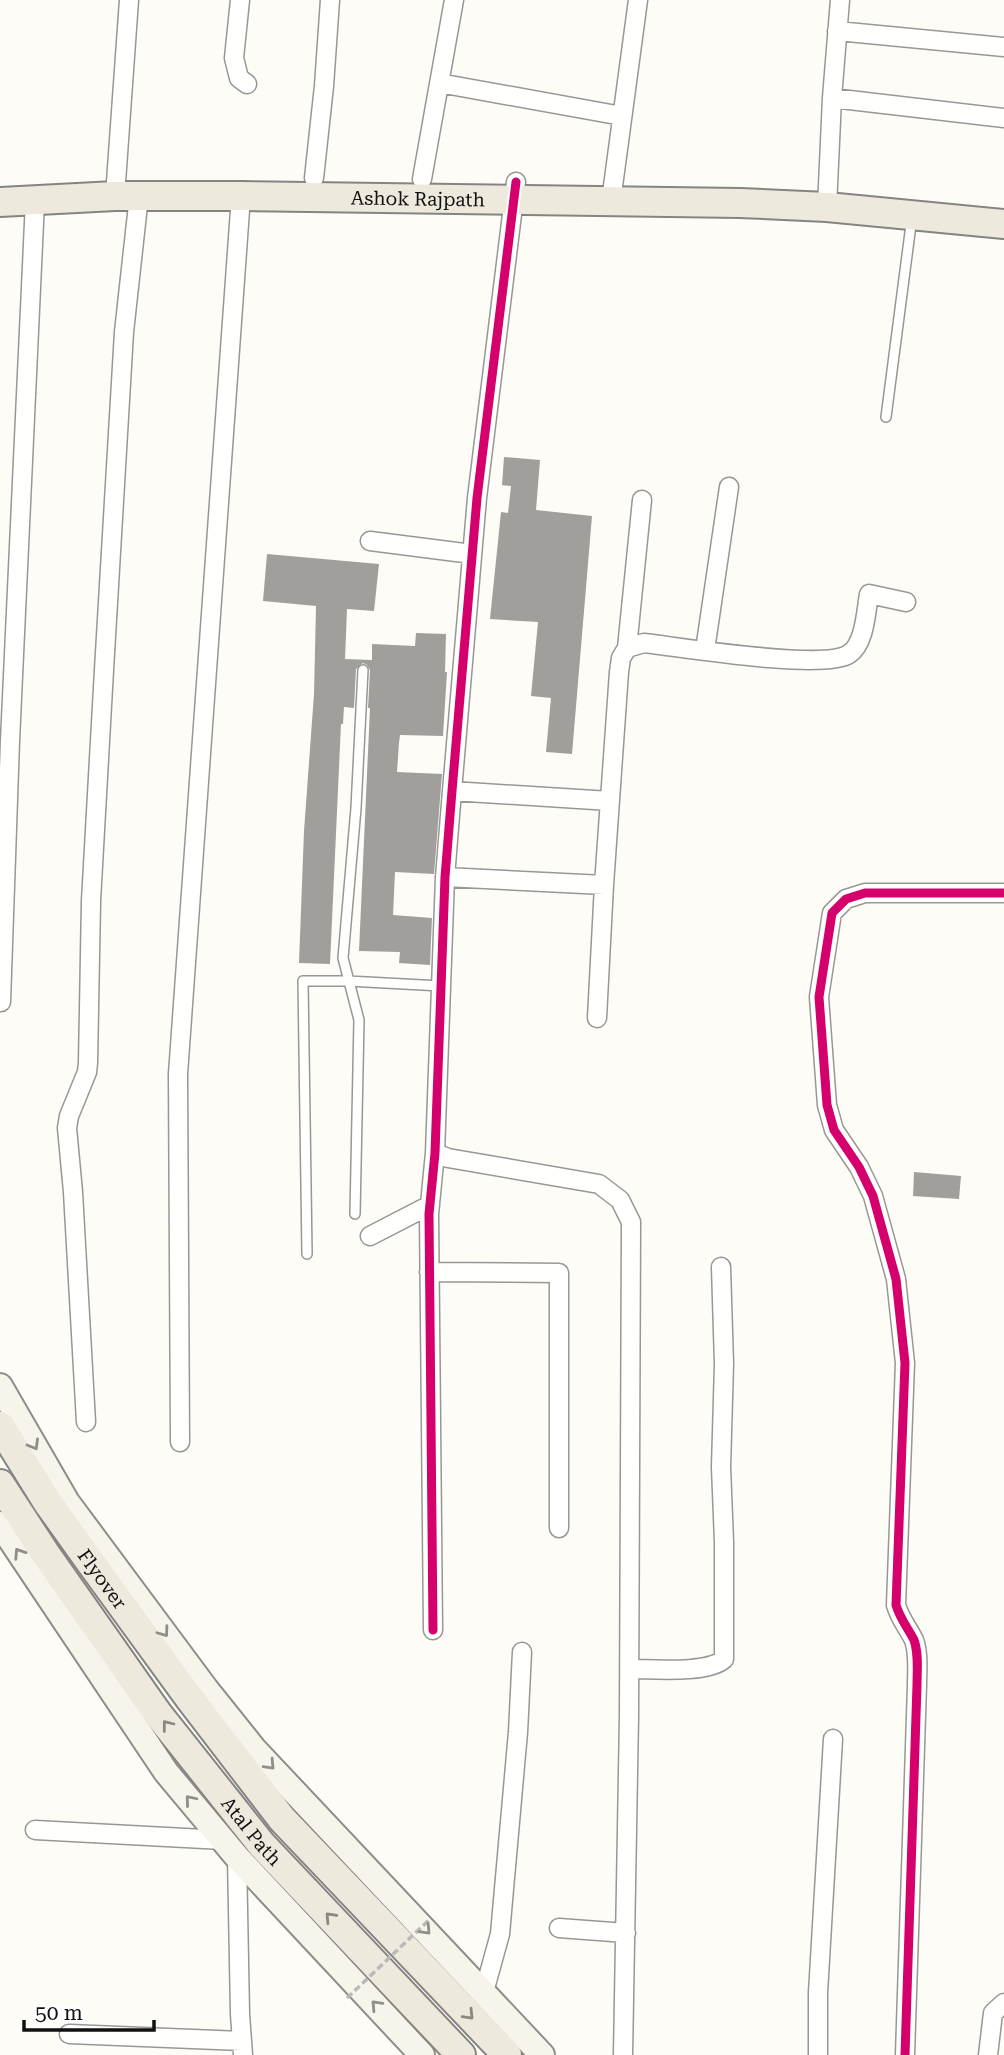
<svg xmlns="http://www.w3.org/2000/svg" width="1004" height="2055" viewBox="0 0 1004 2055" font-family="'Roboto Serif',serif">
<rect width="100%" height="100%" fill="#fdfcf7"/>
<path fill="#a19f9c" d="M504,457L540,460L536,510L592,516L572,754L546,752L551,698L531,696L538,622L490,619L501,512L508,513L511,486L502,485Z
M267,554L379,564L374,611L347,609L345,659L372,660V644L415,646L416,633L446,634L445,672H447L443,736L400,735L399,743L397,772L442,774L434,874L395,872L393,915L432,918L430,965L399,963L400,952L359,951L370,708H368L370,670L367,665L363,663L356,669L354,708L344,707L343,724H341L330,964L299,963L304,831L314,694L316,606L263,601Z
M914,1172L961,1176L959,1199L913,1196Z"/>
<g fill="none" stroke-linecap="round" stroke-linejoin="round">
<g stroke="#979795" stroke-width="12">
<path id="lane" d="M886,417L912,217
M355,1214L359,1020L343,958L356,808L363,670
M307,1254L303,981H348L441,986"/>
</g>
<g stroke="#979795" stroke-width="21">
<path id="street" d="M240,0L234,58L239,78L247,84
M837,31L1004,47
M439,83L622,116
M832,98L840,0
M314,178L324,86L330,0
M422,179L454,0
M115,196L129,0
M611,201L638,0
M827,207L832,98L1004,118
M370,541L472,554
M627,648L642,500
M705,650L729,487
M452,791L610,801
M445,877L604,885L619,672L621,658L627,648L644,643C680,647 824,671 849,654C865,644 866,611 869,594L906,602
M1,1002L10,741L35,201
M597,1018L604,885
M435,1153L448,1158L599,1184L620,1200L631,1222L629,1716L623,2055
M370,1236L430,1205
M429,1272L559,1273V1528
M86,1422L73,1192L67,1128L69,1116L87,1072L88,1063L91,901L104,670L124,332L139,196
M180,1442L178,1074L241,196
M433,1630L429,1214L435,1153L445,877L452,791L477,498L516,182
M629,1669C652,1669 708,1674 724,1659V1542L721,1467L724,1364L721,1267
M35,1830L223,1840
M237,1857L240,2014L243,2055
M559,1928L626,1933
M484,1992L500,1934L518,1732L522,1652
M69,2034L242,2041
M818,2055V1993L833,1739
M905,2055L917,1685C917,1671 919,1654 914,1640C908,1628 900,1619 896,1605L905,1363L896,1279L873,1196L859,1167L834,1130L827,1105L819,997L832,913L846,899L865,893H1004
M988,2055L993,2013L1004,2003"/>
</g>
<g stroke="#8e8d8b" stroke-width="28">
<path id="secondary" d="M0,1386L67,1502L206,1689L254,1749L542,2055
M0,1524L166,1772L237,1857L422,2055"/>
</g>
<g stroke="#858482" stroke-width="32">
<g id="primary">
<path id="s1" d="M0,202L115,196H241L740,203L827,207L1004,224"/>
<path id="s2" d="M0,1426L48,1503L88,1559L190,1699L282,1819L507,2055"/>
<path id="s3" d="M0,1484L45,1553L158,1714L262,1845L461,2055"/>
</g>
</g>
<use href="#lane" stroke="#fffffe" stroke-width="9"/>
<use href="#street" stroke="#fffffe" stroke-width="18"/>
<use href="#secondary" stroke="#f6f4eb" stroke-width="24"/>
<use href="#primary" stroke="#ede9dc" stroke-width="28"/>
<path stroke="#b9b9b8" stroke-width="3.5" stroke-dasharray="7 3.5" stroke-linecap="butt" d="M347,1998L429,1920"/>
<g stroke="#fff" stroke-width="13">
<path id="cycleway" d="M433,1630L429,1214L435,1153L445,877L452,791L477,498L516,182
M905,2055L917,1685C917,1671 919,1654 914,1640C908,1628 900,1619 896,1605L905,1363L896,1279L873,1196L859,1167L834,1130L827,1105L819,997L832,913L846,899L865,893H1004"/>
</g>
<use href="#cycleway" stroke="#d6006c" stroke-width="9"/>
</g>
<defs><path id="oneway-chevron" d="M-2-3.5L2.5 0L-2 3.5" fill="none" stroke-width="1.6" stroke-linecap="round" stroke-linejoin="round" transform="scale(1.75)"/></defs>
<g stroke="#8f8e89">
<use href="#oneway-chevron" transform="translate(34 1445) rotate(60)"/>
<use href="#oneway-chevron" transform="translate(19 1553) rotate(-123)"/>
<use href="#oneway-chevron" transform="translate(164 1632) rotate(54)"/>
<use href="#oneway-chevron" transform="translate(270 1765) rotate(47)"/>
<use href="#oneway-chevron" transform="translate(190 1800) rotate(-130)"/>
<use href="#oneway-chevron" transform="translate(426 1930) rotate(47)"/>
<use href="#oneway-chevron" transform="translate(376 2005) rotate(-133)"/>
</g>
<g stroke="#8a8881">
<use href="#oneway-chevron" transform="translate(167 1725) rotate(-128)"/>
<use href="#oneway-chevron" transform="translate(330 1917) rotate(-133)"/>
<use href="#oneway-chevron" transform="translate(469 2015) rotate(46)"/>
</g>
<g text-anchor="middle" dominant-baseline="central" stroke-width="7" stroke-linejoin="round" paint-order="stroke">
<g font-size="19" fill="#111" stroke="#fff">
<text stroke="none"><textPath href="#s1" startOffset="418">Ashok Rajpath</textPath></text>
<text stroke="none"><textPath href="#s2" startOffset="184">Flyover</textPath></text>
<text stroke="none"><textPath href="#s3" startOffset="429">Atal Path</textPath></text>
</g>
</g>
<path d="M24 2020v10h130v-10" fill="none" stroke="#111111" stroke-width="3.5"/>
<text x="35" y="2020" font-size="21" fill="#111111" stroke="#ffffff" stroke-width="5" paint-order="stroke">50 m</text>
</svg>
